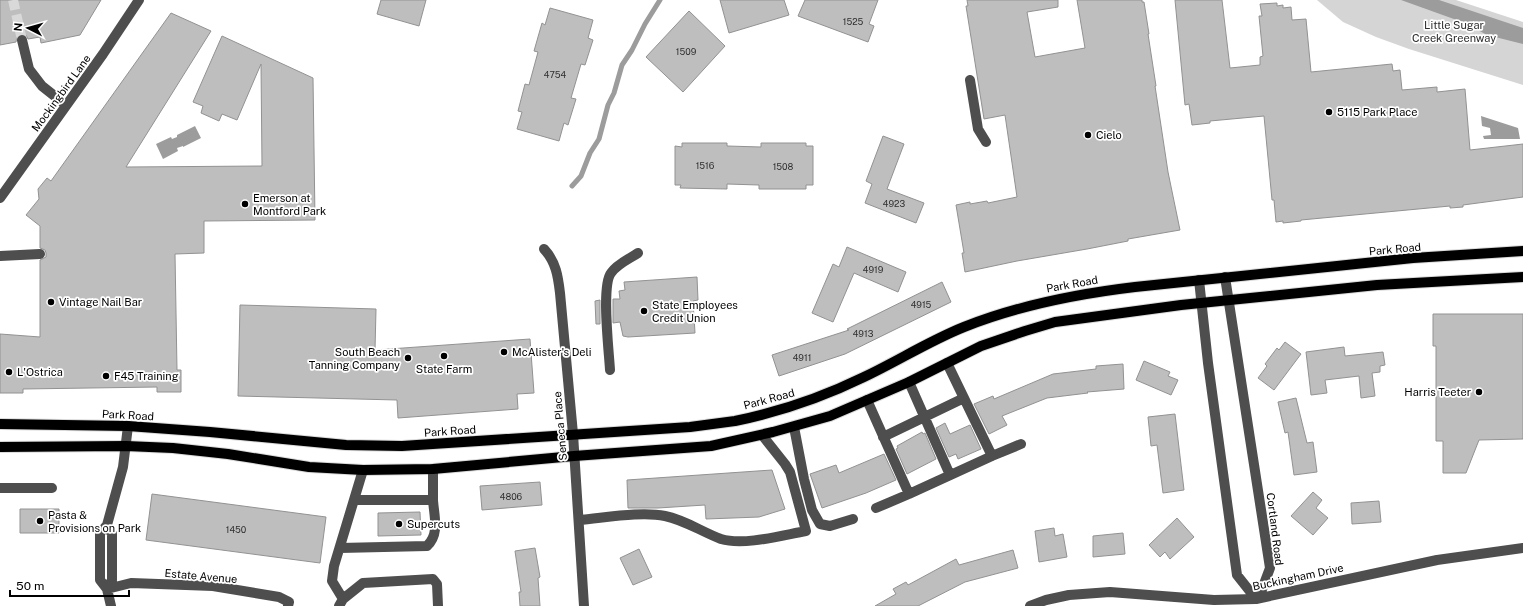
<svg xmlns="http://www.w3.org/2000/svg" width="1523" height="606" viewBox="0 0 1523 606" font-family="'Public Sans',sans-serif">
<rect width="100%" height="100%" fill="#fff"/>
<path fill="#d5d5d5" d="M1317,0H1456L1523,22V85L1409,49L1376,37L1343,22Z"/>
<path fill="#9c9c9c" d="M1401,0H1439L1523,28V44L1487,35L1465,23Z
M1481,116L1518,128L1520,139H1484L1483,136L1491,135L1490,128L1482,126Z
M195,126L201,138L183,147V146L177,148L178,151L163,159L156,144L171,137L172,139L177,137V135Z"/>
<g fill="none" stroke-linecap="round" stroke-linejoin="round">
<path stroke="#9c9c9c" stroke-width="5" d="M572,186L581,176L590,153L599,139L608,105L614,93L622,65L632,50L645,24L660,0"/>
</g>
<path fill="#bebebe" stroke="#929292" d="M0,0H101L80,35L41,43L40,37L28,39L26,35L21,34L17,36L16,42L0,45Z
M381,0H426L419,26L377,14Z
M720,0H784L789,15L729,33Z
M805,0H878L869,24L874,26L868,42L798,16Z
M967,0H1058V7L1027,12L1035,57L1085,48L1077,0H1142V2H1144L1149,34H1148L1156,86H1155L1168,172L1180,230L1128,239V241L1087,249L1017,261L965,272L962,253H964L956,205L970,202V204L987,201L988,203L1017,197L1005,115L984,119L966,6H968Z
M1175,0H1222L1230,68L1260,65V57L1263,56L1259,16H1262L1260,4L1277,3V6L1283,5V8L1291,7L1292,20L1306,19L1311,72L1392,64L1393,71L1400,70L1402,90L1437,87V92L1465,89L1470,150L1523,144V197L1463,205V207L1450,208V206L1301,220V221L1283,223V221L1276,222L1274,200H1272L1264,116L1210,121V123L1192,125L1189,104L1185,105Z
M550,8L593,20L588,38L593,40L585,65L581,64L571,98L576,99L568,125L564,123L559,141L517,129L522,112L518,111L525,84L529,85L538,52L534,51L542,23L545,25Z
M689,11L725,46L683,92L646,57Z
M171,13L211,31L126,167L262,166L261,64L237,120L222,114L219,121L201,113L203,106L193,102L222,36L313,78L315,220L204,221V253L175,254L177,370H181V392H157V387L23,389V393H0V334L40,337V260L46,257V253L45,250L40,248V226L26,215L39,199L38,189L47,178L51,181Z
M883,136L904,144L887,189L924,203L916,223L865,203L872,184L866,181Z
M682,143H727V146L761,147V143H806V146H813V185H806V189H759V185L727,184V189L680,188L681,185H675V146L682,147Z
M847,247L906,272L898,292L854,273L833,322L812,313L833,264L839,267Z
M697,277L698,300L693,301L695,333L628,337L623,336L620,322L613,323V299H620L619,291L625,290L624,282Z
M942,282L951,302L845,354L779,376L772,355L849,330L847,329Z
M600,300V324H596L595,301Z
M240,305L376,309L375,350L530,339L534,393L517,394L518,409L398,418L397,400L238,396Z
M1433,314H1523V439L1479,440L1466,473H1443V441H1436V346H1433Z
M1285,342L1301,354L1274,390L1258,378L1267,366L1265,364L1277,348L1279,350Z
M1344,347L1345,356L1383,352L1385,365L1380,366V372L1372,373L1375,396L1361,398L1359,376L1325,380L1327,393L1311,395L1306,352Z
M1144,361L1170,372L1168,376L1178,380L1171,395L1136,380Z
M1123,364L1124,389L1087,392L1088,393L1047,398L1002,416L1007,425L989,434L974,404L993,396L994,399L1053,374L1096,369V366Z
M1296,398L1307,443L1313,442L1317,472L1294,475L1288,432L1285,433L1278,402Z
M1175,414L1184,490L1163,493L1157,445L1151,446L1148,417Z
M945,423L950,434L970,425L981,449L958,459L956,454L949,457L936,428Z
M922,432L923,434L925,433L936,459L907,474L896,449L898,448L897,446Z
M884,454L896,480L866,493L822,508L810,474L836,465L839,473Z
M772,470L785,509L759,517L706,519L705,505L658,508H628L627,480Z
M540,482L542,505L482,510L480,486Z
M1313,492L1322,500L1316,508L1328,518L1313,535L1291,516Z
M152,494L326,517L320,563L146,540Z
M1379,501L1381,522L1352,524L1351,503Z
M20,509H59V533H20Z
M420,512L421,535L378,536V513Z
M1177,518L1194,537L1170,559L1165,552L1160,557L1149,545Z
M1054,528L1055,536L1063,534L1067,557L1039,562L1035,531Z
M1123,533L1125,554L1093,557V536Z
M535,548L540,577L538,578L540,606H520L519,592H521L515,551Z
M639,549L652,577L633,585L620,558Z
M1013,550L1018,568L965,582L918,606H875L896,594L893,589L906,582L908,585L956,559L959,565Z"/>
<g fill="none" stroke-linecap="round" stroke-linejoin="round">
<path stroke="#d9d9d9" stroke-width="10" stroke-dasharray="10 5" stroke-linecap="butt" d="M13,0L22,40"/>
<g stroke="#dbdbdb" stroke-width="12">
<path id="major" d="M0,424L128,426L210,432L346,445L402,446L690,427C705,425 720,423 735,421C779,412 823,397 864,377C898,361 929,341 964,327C1019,305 1076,294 1135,287L1413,258L1523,251
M0,447L126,446L173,448L228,454L309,467L363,470L433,469L574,456L711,446L773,432L830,416L909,382L981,346L1025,331L1055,322L1181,305L1377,285L1523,277"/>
</g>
<path stroke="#4e4e4e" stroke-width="10" d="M22,40L29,69L42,86L66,105
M970,80L978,129L986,142
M0,198L103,54L139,0
M544,249C556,262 558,276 560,293L573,434L584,606
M0,256L40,254
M1199,280L1208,363L1237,575L1256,599L1261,592L1270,568L1225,277
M947,363L992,456
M610,370C609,351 601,286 611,273C617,264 629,259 638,253
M909,382L950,475
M867,400L909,494L992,456L1021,444
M794,427L804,479L812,510L820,524L830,526L853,519
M883,437L964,398
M0,488H52
M354,500H433V469
M876,508L909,494
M579,520C604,518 641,511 665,516C685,520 702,532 721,539C744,546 783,535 806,531L790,472L785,464L762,435
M340,548L427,546C440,534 434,516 433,500
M107,589L131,583L213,586L279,597L289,602L288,606
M107,589L112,580V534L107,525
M343,599L332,581L334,566L363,470
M111,606L107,589L100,580V533L107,525L123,467L128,426
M339,606L343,599L363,583L433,579L437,584L438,606
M1030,606L1046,600L1069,595L1110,592L1214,600L1256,599L1437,560L1523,548"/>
<use href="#major" stroke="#000" stroke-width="10"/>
</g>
<g fill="#000" stroke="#fff" stroke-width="1.5">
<circle cx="1329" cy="112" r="4"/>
<circle cx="1088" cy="135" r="4"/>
<circle cx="245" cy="204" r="4"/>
<circle cx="51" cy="302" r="4"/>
<circle cx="644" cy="311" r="4"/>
<circle cx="504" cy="352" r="4"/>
<circle cx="444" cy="356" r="4"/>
<circle cx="408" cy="358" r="4"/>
<circle cx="9" cy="372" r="4"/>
<circle cx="106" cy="376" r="4"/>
<circle cx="1479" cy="392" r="4"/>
<circle cx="40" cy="521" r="4"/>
<circle cx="399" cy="524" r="4"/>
</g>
<g text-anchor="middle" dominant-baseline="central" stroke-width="3.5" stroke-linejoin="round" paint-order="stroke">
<g font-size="9" fill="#303030">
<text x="853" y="21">1525</text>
<text x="686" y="51">1509</text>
<text x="555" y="74">4754</text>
<text x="705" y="165">1516</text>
<text x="783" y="166">1508</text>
<text x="894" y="203">4923</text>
<text x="873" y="269">4919</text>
<text x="921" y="304">4915</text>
<text x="863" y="333">4913</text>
<text x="802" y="357">4911</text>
<text x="511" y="496">4806</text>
<text x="236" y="529">1450</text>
</g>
<g font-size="11" fill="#2c2c2c" stroke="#fff">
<text x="1454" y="25">Little Sugar<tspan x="1454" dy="13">Creek Greenway</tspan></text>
</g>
<g font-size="11" fill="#000" stroke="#fff">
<text transform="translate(61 93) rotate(-54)">Mockingbird Lane</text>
<text transform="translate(1395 249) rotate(-5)">Park Road</text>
<text transform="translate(1072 284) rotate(-10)">Park Road</text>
<text transform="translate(769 399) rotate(-15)">Park Road</text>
<text transform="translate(128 415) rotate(3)">Park Road</text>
<text transform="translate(560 426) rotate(-95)">Seneca Place</text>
<text transform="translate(450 431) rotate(-4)">Park Road</text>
<text transform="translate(1275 529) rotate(83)">Cortland Road</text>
<text transform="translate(201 576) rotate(5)">Estate Avenue</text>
<text transform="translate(1298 577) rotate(-12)">Buckingham Drive</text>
</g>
<g font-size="11" fill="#000" stroke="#fff" text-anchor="start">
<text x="1337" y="112">5115 Park Place</text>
<text x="1096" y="135">Cielo</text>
<text x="253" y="198">Emerson at<tspan x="253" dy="13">Montford Park</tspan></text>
<text x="59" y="302">Vintage Nail Bar</text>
<text x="652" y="305">State Employees<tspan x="652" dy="13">Credit Union</tspan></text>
<text x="400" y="352" text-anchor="end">South Beach<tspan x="400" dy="13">Tanning Company</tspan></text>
<text x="512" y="352">McAlister's Deli</text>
<text x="444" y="369" text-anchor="middle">State Farm</text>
<text x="17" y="372">L'Ostrica</text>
<text x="114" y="376">F45 Training</text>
<text x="1471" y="392" text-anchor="end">Harris Teeter</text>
<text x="48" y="515">Pasta &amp;<tspan x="48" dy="13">Provisions on Park</tspan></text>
<text x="407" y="524">Supercuts</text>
</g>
</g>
<g transform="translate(28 28) rotate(276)" stroke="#ffffff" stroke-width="3" paint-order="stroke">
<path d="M0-3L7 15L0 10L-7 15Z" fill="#000000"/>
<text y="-6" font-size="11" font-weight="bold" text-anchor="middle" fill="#000000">N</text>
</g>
<path d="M10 590v6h119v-6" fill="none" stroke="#000000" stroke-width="2"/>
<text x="16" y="590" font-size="12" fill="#000000" stroke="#ffffff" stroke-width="3" paint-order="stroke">50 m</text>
</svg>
